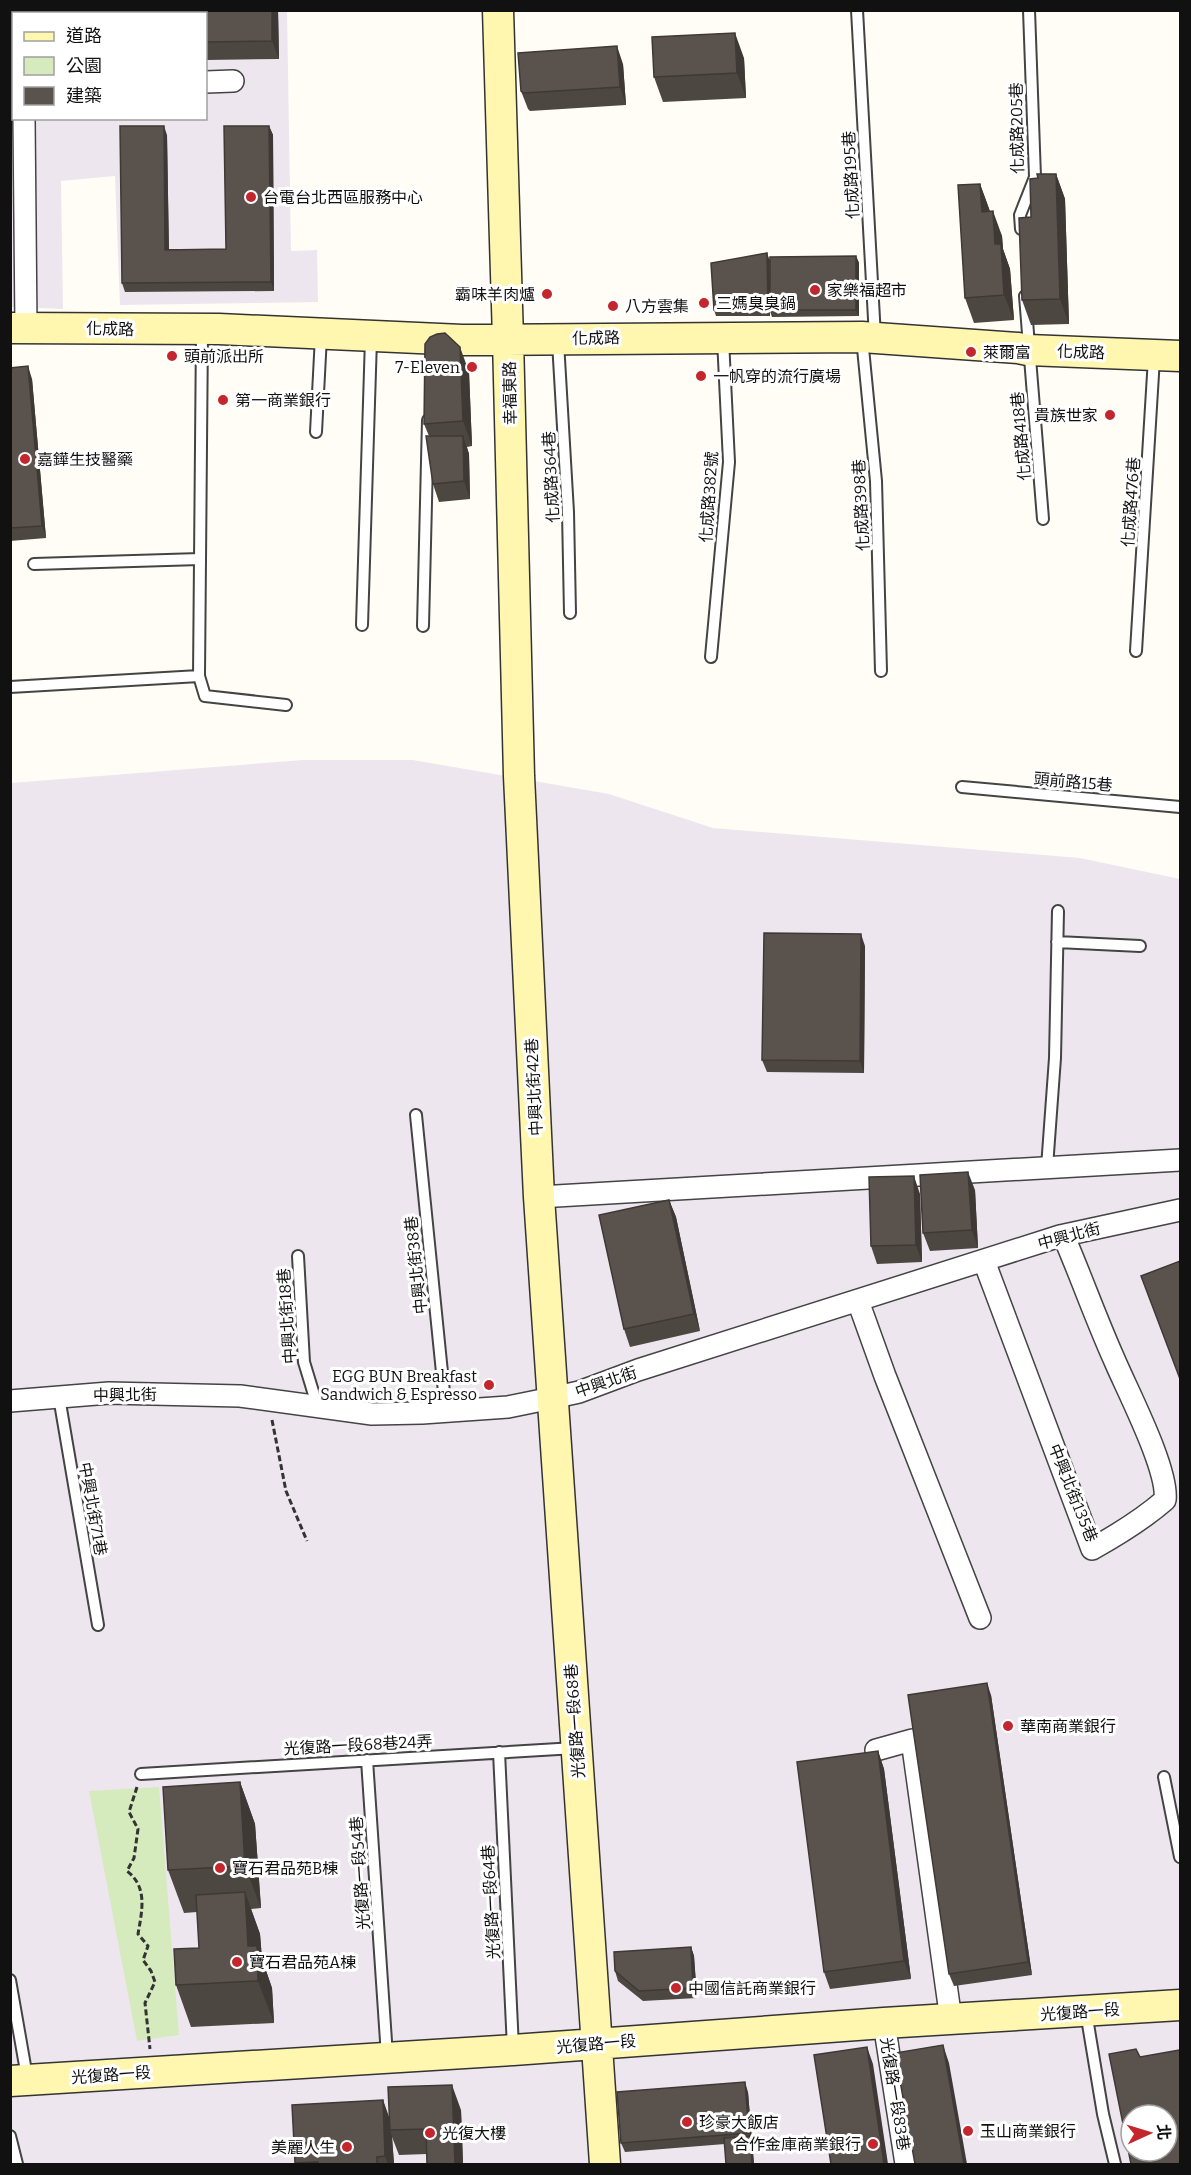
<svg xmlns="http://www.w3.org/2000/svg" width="1191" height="2175" viewBox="0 0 1191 2175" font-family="Bitter,'Noto Sans TC',serif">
<rect width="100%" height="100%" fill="#fffdf5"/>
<path fill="#eee6ef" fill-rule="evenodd" d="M11,11H287L291,251L317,250L318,302L120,305L115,176L61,181L63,309L11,307ZM14,14H206V118H14Z
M303,760H413L609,794L713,828L1080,858L1180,879V2164H11V783ZM1131,2115H1167V2151H1131Z"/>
<path fill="#d5ebbd" d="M159,1787L179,2035L137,2041L89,1791Z"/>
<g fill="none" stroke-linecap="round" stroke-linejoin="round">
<g stroke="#444" stroke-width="14">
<path id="lane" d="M857,10L875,337
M1021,229L1020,215L1035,177L1029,10
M1025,296L1043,519
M202,330L199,676L205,696L286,705
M862,338L876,481L881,671
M558,342L568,512L570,613
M316,432L321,336
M34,564L200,559
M362,625L371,339
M423,626L428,420
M1136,651L1154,358
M711,657L729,462L723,339
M10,687L199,676
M962,787L1180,807
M1057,942L1140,946
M416,1115L446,1412
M1047,1167L1055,1058L1058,911
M298,1256L304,1362L318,1408
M59,1397L98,1625
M499,1752L513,2048
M367,1760L387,2056
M141,1774L575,1748
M1164,1777L1180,1857
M10,1980L27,2077
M1086,2012L1103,2114L1115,2164
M10,2136L17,2164"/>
</g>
<g stroke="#444" stroke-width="24">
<path id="street" d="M22,10L23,14
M171,14V10
M206,82L233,81
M24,118L26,328
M539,1197L1180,1160
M984,1261L1092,1549C1119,1534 1142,1520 1165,1500C1169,1470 1127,1390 1114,1359C1097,1321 1083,1282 1067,1244L1060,1236
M858,1301L885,1376L980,1618
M10,1401L109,1393L240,1396L372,1414L422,1413L508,1407L552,1398L579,1392L638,1370L1060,1236L1180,1210
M876,1750L912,1740L951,2020
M884,2023L906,2164"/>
</g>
<g stroke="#333" stroke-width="33">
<path id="secondary" d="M498,10L508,339L519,776L539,1197L605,2164
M10,328L219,329L462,340L862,337L1018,348L1028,350L1180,356
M10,2081L513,2050L884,2023L1180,2005"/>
</g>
<path stroke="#333" stroke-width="3" stroke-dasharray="6 3" stroke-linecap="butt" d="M272,1420L286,1491L307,1541
M137,1787L129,1812L138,1829L134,1858L127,1871C148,1887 142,1911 138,1934L148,1946L143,1960L151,1971L155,1982L145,2003L150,2049"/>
<use href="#lane" stroke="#fff" stroke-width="10"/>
<use href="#street" stroke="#fff" stroke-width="21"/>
<use href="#secondary" stroke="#fff6b0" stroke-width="30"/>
</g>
<path fill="#4d4742" d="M278,10L279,59L206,60V14Z
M744,58L746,98L663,102L654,77Z
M623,64L626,105L530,111L528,109L521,91Z
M269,126L273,135L274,291L125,292L122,283L167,135L169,249H226Z
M1056,174L1065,199L1069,324L1031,325L1022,300L1031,217Z
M980,184L990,211L1002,236L1003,249L1010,269L1014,320L974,323L965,298Z
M767,253L769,259L856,256L859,263V316L772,317L770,311V316H716L714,310Z
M10,368L32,379L46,538L10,541Z
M469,372L472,446L467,447L469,454L470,499L439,502L433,484L429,436L424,424Z
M865,946L864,1073L767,1072L762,1060Z
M975,1190L978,1248L930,1251L923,1233Z
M920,1194L922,1262L877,1264L871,1246Z
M669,1200L676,1217L700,1331L630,1347L624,1329Z
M991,1695L1032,1975L954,1986L949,1974Z
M878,1751L884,1769L911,1979L830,1989L824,1972Z
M240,1782L255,1824L261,1908L251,1909L260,1934L262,1959L272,1988L274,2023L191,2027L176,1985L199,1948L197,1912L184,1913L168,1870Z
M691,1947L694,1956L697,1998L643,2001L618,1981L615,1971Z
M748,2092L754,2164H726L725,2144L625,2152L621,2143Z
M383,2100L389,2119L461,2110L463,2164H427V2154L399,2155L392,2137L394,2164H295V2163Z"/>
<path fill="#3f3936" d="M272,10H278L279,59L272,41Z
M735,33L744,58L746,98L737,73Z
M617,46L623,64L626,105L620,87Z
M164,126L167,135L169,259L165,250Z
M269,126L273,135L274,291L271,282Z
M1056,174L1065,199L1069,324L1060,299Z
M980,184L989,209L991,237L982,212Z
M993,211L1002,236L1003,249L1010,269L1014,320L1004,295L995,244Z
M767,253L769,259L770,316L768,310Z
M856,256L859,263V316L856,310Z
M460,347L469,372L472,446L463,421Z
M28,366L32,379L46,538L42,526Z
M463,436L469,454L470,499L464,481Z
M861,934L865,946L864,1073L860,1061Z
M968,1172L975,1190L978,1248L972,1230Z
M914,1176L920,1194L922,1262L916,1245Z
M669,1200L676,1217L700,1331L694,1314Z
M987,1683L991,1695L1032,1975L1028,1962Z
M878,1751L884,1769L911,1979L904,1961Z
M240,1782L255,1824L261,1908L245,1866Z
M245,1892L260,1934L262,1959L272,1988L274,2023L258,1981L248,1946Z
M691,1947L694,1956L697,1998L693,1988Z
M943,2045L949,2063L967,2164H964Z
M867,2047L873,2064L888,2164H884Z
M745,2082L748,2092L752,2142L749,2133Z
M452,2085L461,2110L463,2164H455Z
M383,2100L392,2125L390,2130L392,2137L394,2164H388L385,2156Z
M750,2136L752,2142L754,2164H752Z"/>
<path fill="#5a524d" stroke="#3f3936" stroke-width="1.5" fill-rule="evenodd" d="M192,10H272V41L206,42V14H192Z
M735,33L737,73L654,77L652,37Z
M617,46L620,87L524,93L521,91L518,53Z
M120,126H164L165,250L226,249L224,126H269L271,282L122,283Z
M1037,174H1056L1060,299L1022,300L1019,218L1031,217L1030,179L1038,178Z
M980,184L982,212L993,211L995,244H1001L1004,295L965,298L958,185Z
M767,253L768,310H714L711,263Z
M856,256V310H770V257Z
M445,333L460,347L463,421L424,424L425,344L430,337L437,334Z
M28,366L42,526L10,528V368Z
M426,436H463L464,481L433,484Z
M764,933L861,934L860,1061L762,1060Z
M968,1172L972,1230L923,1233L920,1175Z
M914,1176L916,1245L871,1246L869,1177Z
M669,1200L694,1314L624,1329L599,1215Z
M1180,1261V1379L1141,1276Z
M987,1683L1028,1962L949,1974L908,1695Z
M878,1751L904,1961L824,1972L797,1762Z
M240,1782L245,1866L168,1870L163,1787Z
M245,1892L248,1946H257L258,1981L176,1985L174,1949L199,1948L196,1895Z
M691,1947L693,1988L639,1991L615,1971L614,1952Z
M943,2045L964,2164H915L895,2053Z
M867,2047L884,2164H831L814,2055Z
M1136,2049L1140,2057L1180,2050V2164H1131L1109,2054ZM1131,2115H1167V2151H1131Z
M745,2082L749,2133L621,2143L617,2092Z
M452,2085L455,2164H427L426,2129L390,2130L388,2087Z
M383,2100L385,2156L377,2157V2164H318V2162L295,2163L292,2105Z
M750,2136L752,2164H726L724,2138Z"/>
<g fill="#c4262e" stroke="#fff" stroke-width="2">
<circle cx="251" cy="197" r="6"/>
<circle cx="815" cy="290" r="6"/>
<circle cx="547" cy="294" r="6"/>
<circle cx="704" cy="303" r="6"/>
<circle cx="613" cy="306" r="6"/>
<circle cx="971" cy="352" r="6"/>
<circle cx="172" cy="356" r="6"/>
<circle cx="472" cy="367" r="6"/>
<circle cx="701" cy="376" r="6"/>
<circle cx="223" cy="400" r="6"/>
<circle cx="1110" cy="415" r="6"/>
<circle cx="25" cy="459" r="6"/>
<circle cx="489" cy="1385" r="6"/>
<circle cx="1008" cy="1726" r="6"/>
<circle cx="220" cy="1868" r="6"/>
<circle cx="237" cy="1962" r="6"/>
<circle cx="676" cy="1988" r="6"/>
<circle cx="687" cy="2122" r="6"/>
<circle cx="968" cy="2131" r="6"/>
<circle cx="430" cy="2133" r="6"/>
<circle cx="873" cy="2144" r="6"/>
<circle cx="347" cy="2147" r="6"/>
</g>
<g text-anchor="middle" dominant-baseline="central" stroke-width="6" stroke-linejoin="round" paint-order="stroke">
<g font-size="16" fill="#111" stroke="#fff">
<text transform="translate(1017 128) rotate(-91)">化成路205巷</text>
<text transform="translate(851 175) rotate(-93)">化成路195巷</text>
<text transform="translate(110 329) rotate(1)">化成路</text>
<text transform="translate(596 338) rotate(-1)">化成路</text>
<text transform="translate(1081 352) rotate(2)">化成路</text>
<text transform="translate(510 393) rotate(-91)">幸福東路</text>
<text transform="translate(1021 436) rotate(-95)">化成路418巷</text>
<text transform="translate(551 477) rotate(-93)">化成路364巷</text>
<text transform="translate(709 497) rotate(-86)">化成路382號</text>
<text transform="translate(1131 502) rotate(-86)">化成路476巷</text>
<text transform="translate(861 505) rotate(-93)">化成路398巷</text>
<text transform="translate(1073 782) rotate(5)">頭前路15巷</text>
<text transform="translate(534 1087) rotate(-93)">中興北街42巷</text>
<text transform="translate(1069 1236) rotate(-15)">中興北街</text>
<text transform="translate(416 1265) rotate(-96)">中興北街38巷</text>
<text transform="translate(287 1316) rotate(-94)">中興北街18巷</text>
<text transform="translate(606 1382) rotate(-19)">中興北街</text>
<text transform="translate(125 1395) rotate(-1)">中興北街</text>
<text transform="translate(1073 1493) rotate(68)">中興北街135巷</text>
<text transform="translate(93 1509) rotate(80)">中興北街71巷</text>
<text transform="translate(575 1721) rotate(-94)">光復路一段68巷</text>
<text transform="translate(358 1745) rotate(-3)">光復路一段68巷24弄</text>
<text transform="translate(360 1873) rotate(-94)">光復路一段54巷</text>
<text transform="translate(491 1902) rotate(-93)">光復路一段64巷</text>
<text transform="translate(1080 2012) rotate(-4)">光復路一段</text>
<text transform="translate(596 2044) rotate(-5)">光復路一段</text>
<text transform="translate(111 2075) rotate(-4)">光復路一段</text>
<text transform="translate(895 2094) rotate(81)">光復路一段83巷</text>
</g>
<g font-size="16" fill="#111" stroke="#fff" text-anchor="start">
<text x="263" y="197">台電台北西區服務中心</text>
<text x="827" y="290">家樂福超市</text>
<text x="535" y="294" text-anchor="end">霸味羊肉爐</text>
<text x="716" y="303">三媽臭臭鍋</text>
<text x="625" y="306">八方雲集</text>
<text x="983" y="352">萊爾富</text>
<text x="184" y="356">頭前派出所</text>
<text x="460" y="367" text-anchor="end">7-Eleven</text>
<text x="713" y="376">一帆穿的流行廣場</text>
<text x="235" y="400">第一商業銀行</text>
<text x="1098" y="415" text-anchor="end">貴族世家</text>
<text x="37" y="459">嘉鏵生技醫藥</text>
<text x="477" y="1376" text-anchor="end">EGG BUN Breakfast<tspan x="477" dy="18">Sandwich &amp; Espresso</tspan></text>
<text x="1020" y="1726">華南商業銀行</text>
<text x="232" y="1868">寶石君品苑B棟</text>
<text x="249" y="1962">寶石君品苑A棟</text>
<text x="688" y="1988">中國信託商業銀行</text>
<text x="699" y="2122">珍豪大飯店</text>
<text x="980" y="2131">玉山商業銀行</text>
<text x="442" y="2133">光復大樓</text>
<text x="861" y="2144" text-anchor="end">合作金庫商業銀行</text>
<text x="335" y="2147" text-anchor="end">美麗人生</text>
</g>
</g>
<rect width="1191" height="2175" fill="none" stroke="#111111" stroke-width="24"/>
<rect x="12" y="12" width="195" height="108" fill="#ffffff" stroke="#a0a0a0" stroke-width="1.5"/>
<rect x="24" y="32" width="30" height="9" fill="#fff6b0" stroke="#a0a0a0" stroke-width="1.5"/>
<text x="66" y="42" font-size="18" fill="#111111">道路</text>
<rect x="24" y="57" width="30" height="18" fill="#d5ebbd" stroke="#a0a0a0" stroke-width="1.5"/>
<text x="66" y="72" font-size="18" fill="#111111">公園</text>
<rect x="24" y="87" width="30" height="18" fill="#5a524d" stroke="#a0a0a0" stroke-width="1.5"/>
<text x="66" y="102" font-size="18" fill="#111111">建築</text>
<g transform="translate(1149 2133) rotate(86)"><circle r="28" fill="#ffffff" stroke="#a0a0a0" stroke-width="1.5"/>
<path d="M0-4.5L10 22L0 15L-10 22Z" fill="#c4262e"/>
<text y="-9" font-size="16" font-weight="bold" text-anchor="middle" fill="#111111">北</text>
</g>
</svg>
